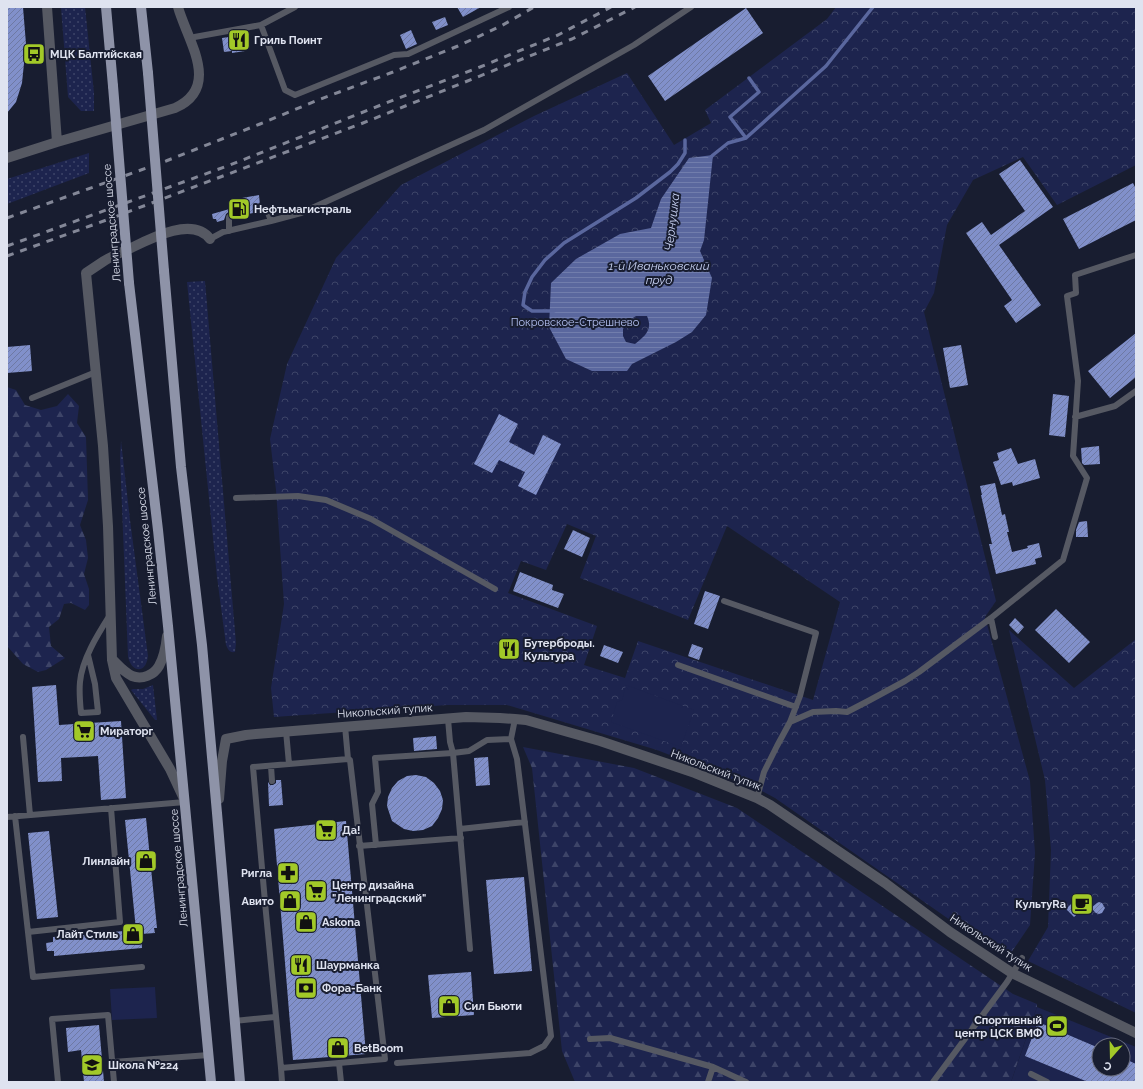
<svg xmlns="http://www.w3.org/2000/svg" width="1143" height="1089" viewBox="0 0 1143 1089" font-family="Raleway,sans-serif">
<defs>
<pattern id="grass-dots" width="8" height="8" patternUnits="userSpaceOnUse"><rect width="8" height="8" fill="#1d244e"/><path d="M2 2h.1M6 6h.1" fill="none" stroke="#3d4468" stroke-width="1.8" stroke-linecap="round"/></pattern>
<pattern id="forest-firs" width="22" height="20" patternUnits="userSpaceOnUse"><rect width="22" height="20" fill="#1d244e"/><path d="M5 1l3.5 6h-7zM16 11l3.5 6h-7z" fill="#3d4468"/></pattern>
<pattern id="park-crowns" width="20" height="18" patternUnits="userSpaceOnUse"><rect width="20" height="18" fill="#1d244e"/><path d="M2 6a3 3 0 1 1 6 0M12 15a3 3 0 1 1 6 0" fill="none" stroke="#3d4468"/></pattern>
<pattern id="water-rules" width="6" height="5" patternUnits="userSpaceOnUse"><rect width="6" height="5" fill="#5a679e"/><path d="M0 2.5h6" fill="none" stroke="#717dac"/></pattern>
<pattern id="building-hatch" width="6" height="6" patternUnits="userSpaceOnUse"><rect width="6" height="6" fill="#8190ca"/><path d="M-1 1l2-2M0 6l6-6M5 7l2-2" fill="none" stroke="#6e79a3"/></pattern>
</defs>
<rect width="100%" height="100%" fill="#181d30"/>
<path fill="url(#grass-dots)" d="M61,7H85L94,93V111H81L68,97Z
M89,153V173L7,204V179Z
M205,281L236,643L235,652C229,653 228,649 226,645L217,577L187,282Z
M121,441L130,520L148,656C146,674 132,673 128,657L120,457Z
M153,685L157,720H155L131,690L133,689H143Z"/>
<path fill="url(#forest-firs)" d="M7,387L16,390L25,405L41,410L57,406L68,394L79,406L77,423L86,437L88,500L80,525L86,540L88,558L84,574L89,589V605L85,610L71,603L64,604L59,619L49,627L51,646L65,658L46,670L38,672L23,664L7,646Z
M523,747L634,768L737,808L1013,994L1037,1004V1007L1011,1082H575L562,1051L532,768Z"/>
<path fill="url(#park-crowns)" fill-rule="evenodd" d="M836,7H1136V165L1057,205L1023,157L973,180L947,225L934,293L924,312L996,601L985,617L1030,781L1035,853L1030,925L1011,953L986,945L775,798L760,790L657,750L507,705H447L274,717L271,688L284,604L276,490L270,439L287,364L336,258L401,185L534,116L627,73L674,145L711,123L705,110L827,19ZM567,524L596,536L580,578L688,620L727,526L840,602L813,700L638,641L625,678L584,665L597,626L508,593L521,561L546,570Z
M1009,630L1074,688L1136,639V1013L1028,961L1048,927L1051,850L1045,780Z"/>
<path fill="#1d244e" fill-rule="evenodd" d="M626,685L694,710L681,747L611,722L617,702L622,700Z
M155,987L157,1018L112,1020L110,989Z
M1037,1007L1136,1047V1082H1011ZM1099,1045H1123V1069H1099Z"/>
<path fill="url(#water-rules)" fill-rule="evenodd" d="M713,155L704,240L700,251L712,278L706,315L692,332L676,342L632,364L627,371H592L566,359L549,327L551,283L576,259L620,234L651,228L661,199L689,158ZM636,316H647C653,330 645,336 635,344L626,342L623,336V329L628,321Z"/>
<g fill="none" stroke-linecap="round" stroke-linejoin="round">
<path stroke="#5a679e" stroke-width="3.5" d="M746,138L730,117L759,92L749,78
M710,158L713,155L728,143L746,138L826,66L873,7
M554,311H532L523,305L525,292L532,277L545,260L564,243L636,198L670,172L678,164L685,153V140"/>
</g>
<path fill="url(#building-hatch)" d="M7,7H23L26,44L22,83L16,102L7,113Z
M457,7H481L463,17Z
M746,8L763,33L665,101L648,76Z
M445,17L448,25L436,30L432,22Z
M411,30L417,44L406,49L400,35Z
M242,35L245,51L232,53V51L224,52L222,38Z
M1020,160L1053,207L999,245L1041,305L1016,323L1004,306L1012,300L966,233L982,222L991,235L1025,211L999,174Z
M1133,183L1136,189V220L1079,249L1063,219Z
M259,195L260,205L257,208L258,212L237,216V212L236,210L232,209L226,214L224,220L217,222L216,219H213L212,214L233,208L231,200Z
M1136,333V377L1110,398L1088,371Z
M30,345L32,371L7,373V347Z
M961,345L968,385L950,388L943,348Z
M1053,394L1069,396L1065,437L1049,435Z
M499,414L518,424L509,442L534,455L543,435L561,444L536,495L518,486L525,472L499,460L492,473L474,464Z
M1099,446L1100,464L1084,465L1082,463L1081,448Z
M1011,448L1018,464L1035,459L1040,478L1013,486L1012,482L1001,485L993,462L999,460L997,453Z
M995,483L1002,515L1005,514L1009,532H1007L1012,552L1028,548L1027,546L1039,543L1042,557L1035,559L1036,564L996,574L989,544H992L981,495H982L980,486Z
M1087,521L1088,537H1076V530L1079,522Z
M573,530L590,538L582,557L564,549Z
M520,572L553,585L552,590L564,594L558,608L513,591Z
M705,591L720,596L708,629L694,624Z
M1056,609L1090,642L1069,663L1035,630Z
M1015,618L1024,627L1018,634L1009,625Z
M692,644L703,648L699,660L688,656Z
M503.5 650a5.5 5.5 0 1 1 11 0a5.5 5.5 0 1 1-11 0Z
M604,645L623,652L618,663L600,656Z
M56,685L59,725L121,721L126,798L101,800L98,756L61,758L62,781L38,782L32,687Z
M436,736L437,749L414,751L413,738Z
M488,757L490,785L476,786L474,758Z
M416,775L426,777L434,783L440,791L443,800L442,809L438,818L432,826L423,830L413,831L404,829L392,821L387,806L388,797L392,788L398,781L407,776Z
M276,780H281L283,805L269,806L268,782L270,785H273L276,783Z
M146,818L157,928H154L155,933L141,934L142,948L54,956V951H47L46,943L53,942V937L136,930L125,820Z
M346,821L366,1054L293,1060L274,829Z
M49,831L58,917L37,919L28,833Z
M524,877L532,971L494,974L486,880Z
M1080,895L1088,904L1074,917L1066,909Z
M1099,902L1102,903L1105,908L1102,913L1099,914L1096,913L1091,908L1097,903Z
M471,972L474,1015L432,1018L428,975Z
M1038,1022L1099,1048V1069H1123V1058L1136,1064V1082H1088L1025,1056Z
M99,1025L104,1082H84L81,1050L68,1052L66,1028Z"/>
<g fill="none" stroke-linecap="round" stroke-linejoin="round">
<path stroke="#565963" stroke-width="6" d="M261,25L285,90L295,95L394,55L408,54L509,7
M189,38L261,25L295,7
M261,209L267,210L271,221
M229,231V217L233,213
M210,239L223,232L271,221L301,213L484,130L634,45L691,7
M32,398L96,372
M1075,417L1115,406L1136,391
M236,498L298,496L326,500L371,519L495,589
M724,601L816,633L800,696L790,722
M995,637L991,618L1063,560L1087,478L1073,456L1078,381L1067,296L1076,293L1075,275L1136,255
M88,655L95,684L98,712L81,713C80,703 79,692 80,682C82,659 98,634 110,615
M678,665L796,707
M345,726L348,759
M286,731L289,764
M23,737L30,815
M511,739L515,719
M348,759L350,760L385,1059L281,1068L266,913L253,767Z
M271,766L272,781
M757,798L764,772L777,746L790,722L813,712L836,711L847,712L870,700L905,681L919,672L991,618
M15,816L33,977L142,967
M7,817L185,802
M460,829L525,822
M376,845L372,804L378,792L375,758L453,753L470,949
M359,846L461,838
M28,932L120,922L111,808
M234,1021L275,1017
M590,1039L610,1038L713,1067L746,1082
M113,1062L209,1055
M339,1063L341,1082
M397,1063L530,1053L544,1046L551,1036L517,759L511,739L487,740L469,751L453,753L450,742L448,719
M281,1068L282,1082
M1031,1074L1047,1082
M58,1082L52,1019L108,1015L114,1082
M708,1082L713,1067
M933,1082L1007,982L1022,958"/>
<path stroke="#565963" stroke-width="10" d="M219,799L222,761L226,739L246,735L256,734L466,717L500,718L515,719L526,720L547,726L600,741L695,773L757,798L770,805L885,883L950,932L1012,973L1136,1033"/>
<path stroke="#565963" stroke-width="10" d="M47,7L57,142
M7,158L57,142L175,108C222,87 187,40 178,7
M113,660C119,666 124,672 132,676C142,680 154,675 159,666C164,657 166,646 167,636
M184,799L170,769L116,678L112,660L108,526L103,446L86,273C92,269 98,265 104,261C112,256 122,252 131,248C151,238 193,216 210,239"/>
<path stroke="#8e93a8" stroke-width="10" d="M106,7L113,86
M141,7L148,73
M164,271L181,467L202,645L217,813L240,1082
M129,283L158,530L168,626L211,1082"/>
<path stroke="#838797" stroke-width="3" stroke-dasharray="7 7" stroke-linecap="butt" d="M7,218L166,161L260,124L318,100L393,72L458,46L501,26L534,7
M7,246L230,165L386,103L480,67L558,35L611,7
M7,256L112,218L363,123L572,39L635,7"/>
<path stroke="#8e93a8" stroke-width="10" d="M148,73L164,271
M113,86L129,283"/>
</g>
<defs>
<g id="restaurant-square" transform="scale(1.15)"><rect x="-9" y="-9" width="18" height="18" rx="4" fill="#a2c928" stroke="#181d30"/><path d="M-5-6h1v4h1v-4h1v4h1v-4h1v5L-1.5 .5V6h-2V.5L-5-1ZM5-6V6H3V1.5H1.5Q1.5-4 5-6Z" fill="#111"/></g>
<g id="bus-square" transform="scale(1.15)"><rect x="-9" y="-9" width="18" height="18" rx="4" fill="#a2c928" stroke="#181d30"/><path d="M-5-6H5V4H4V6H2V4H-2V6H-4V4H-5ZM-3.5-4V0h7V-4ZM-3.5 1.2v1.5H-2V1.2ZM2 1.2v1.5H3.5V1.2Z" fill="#111"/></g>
<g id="fuel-square" transform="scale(1.15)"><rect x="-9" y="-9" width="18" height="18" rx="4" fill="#a2c928" stroke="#181d30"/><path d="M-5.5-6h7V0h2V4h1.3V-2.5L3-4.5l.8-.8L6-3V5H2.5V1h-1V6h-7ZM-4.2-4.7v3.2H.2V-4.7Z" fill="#111"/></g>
<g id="supermarket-square" transform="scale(1.15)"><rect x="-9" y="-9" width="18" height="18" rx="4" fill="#a2c928" stroke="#181d30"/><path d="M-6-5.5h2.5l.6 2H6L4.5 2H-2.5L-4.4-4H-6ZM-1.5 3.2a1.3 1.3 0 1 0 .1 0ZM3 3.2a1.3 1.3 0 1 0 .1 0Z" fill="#111"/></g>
<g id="shop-square" transform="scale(1.15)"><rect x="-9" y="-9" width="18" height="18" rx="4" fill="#a2c928" stroke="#181d30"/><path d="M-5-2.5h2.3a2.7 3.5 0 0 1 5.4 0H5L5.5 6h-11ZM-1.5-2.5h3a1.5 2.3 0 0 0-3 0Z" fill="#111"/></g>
<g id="pharmacy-square" transform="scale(1.15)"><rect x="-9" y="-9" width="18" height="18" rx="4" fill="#a2c928" stroke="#181d30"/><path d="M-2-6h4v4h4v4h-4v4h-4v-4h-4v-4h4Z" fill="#111"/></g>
<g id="cafe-square" transform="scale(1.15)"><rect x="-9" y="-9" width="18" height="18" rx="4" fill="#a2c928" stroke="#181d30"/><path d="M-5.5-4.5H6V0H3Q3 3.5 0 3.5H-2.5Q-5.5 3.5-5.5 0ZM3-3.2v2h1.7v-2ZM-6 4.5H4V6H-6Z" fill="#111"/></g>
<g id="bank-square" transform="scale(1.15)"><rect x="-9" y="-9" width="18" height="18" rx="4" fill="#a2c928" stroke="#181d30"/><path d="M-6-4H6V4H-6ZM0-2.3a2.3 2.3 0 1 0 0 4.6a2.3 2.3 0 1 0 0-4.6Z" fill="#111"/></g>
<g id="stadium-square" transform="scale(1.15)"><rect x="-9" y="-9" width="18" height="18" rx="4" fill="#a2c928" stroke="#181d30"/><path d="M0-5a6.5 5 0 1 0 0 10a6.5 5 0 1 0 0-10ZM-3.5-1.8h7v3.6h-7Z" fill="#111"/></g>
<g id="school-square" transform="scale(1.15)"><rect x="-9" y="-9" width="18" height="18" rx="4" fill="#a2c928" stroke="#181d30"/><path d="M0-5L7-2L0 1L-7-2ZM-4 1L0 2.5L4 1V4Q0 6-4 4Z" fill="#111"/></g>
</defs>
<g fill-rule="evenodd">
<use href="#restaurant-square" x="239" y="40"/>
<use href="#bus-square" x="34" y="54"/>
<use href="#fuel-square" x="239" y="209"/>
<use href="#restaurant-square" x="509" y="649"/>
<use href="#supermarket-square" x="84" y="731"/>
<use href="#supermarket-square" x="326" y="830"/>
<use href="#shop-square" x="146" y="861"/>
<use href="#pharmacy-square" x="288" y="873"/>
<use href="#supermarket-square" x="316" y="891"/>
<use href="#shop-square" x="290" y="901"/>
<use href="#cafe-square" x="1082" y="904"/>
<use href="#shop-square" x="306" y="922"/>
<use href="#shop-square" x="133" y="934"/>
<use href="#restaurant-square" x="301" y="965"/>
<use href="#bank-square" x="306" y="988"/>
<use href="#shop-square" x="449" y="1006"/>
<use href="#stadium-square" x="1057" y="1026"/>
<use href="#shop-square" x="338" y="1048"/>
<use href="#school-square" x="92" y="1065"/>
</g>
<g text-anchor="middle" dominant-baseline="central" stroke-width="4" stroke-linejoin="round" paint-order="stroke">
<g font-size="11" font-weight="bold" fill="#dfe3f0" stroke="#181d30" text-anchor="start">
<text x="254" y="40">Гриль Поинт</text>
<text x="50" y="54">МЦК Балтийская</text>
<text x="254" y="209">Нефтьмагистраль</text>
<text x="524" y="643">Бутерброды.<tspan x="524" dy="13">Культура</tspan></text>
<text x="100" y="731">Мираторг</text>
<text x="342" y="830">Да!</text>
<text x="130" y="861" text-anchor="end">Линлайн</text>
<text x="272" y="873" text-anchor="end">Ригла</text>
<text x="332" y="885">Центр дизайна<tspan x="332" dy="13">"Ленинградский"</tspan></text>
<text x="274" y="901" text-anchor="end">Авито</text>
<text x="1066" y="904" text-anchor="end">КультуRа</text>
<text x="322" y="922">Askona</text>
<text x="118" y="934" text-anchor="end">Лайт Стиль</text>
<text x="316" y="965">Шаурманка</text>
<text x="322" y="988">Фора-Банк</text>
<text x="464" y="1006">Сил Бьюти</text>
<text x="1042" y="1020" text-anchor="end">Спортивный<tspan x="1042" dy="13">центр ЦСК ВМФ</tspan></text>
<text x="354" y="1048">BetBoom</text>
<text x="108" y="1065">Школа №224</text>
</g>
<g font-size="11" fill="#dfe3f0" stroke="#181d30">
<text transform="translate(112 223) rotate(-95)">Ленинградское шоссе</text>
<text transform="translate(147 546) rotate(-96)">Ленинградское шоссе</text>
<text transform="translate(385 711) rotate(-4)">Никольский тупик</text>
<text transform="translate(716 770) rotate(21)">Никольский тупик</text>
<text transform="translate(179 868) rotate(-95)">Ленинградское шоссе</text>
<text transform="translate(991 943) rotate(33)">Никольский тупик</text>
</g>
<g font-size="11" fill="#b4c1f2" stroke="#181d30">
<text x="575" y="322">Покровское-Стрешнево</text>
</g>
<g font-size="12" font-style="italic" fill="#c8d2f3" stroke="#181d30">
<text transform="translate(672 222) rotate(-83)">Чернушка</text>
<text x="659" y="266">1-й Иваньковский<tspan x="659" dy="14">пруд</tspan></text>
</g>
</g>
<rect width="1143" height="1089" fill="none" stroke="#dfe3f0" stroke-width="16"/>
<g transform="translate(1111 1057) rotate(200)"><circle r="19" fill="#181d30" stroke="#686c7d"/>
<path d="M0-3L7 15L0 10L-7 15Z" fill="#a2c928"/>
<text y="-6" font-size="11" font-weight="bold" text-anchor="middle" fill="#dfe3f0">С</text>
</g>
</svg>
